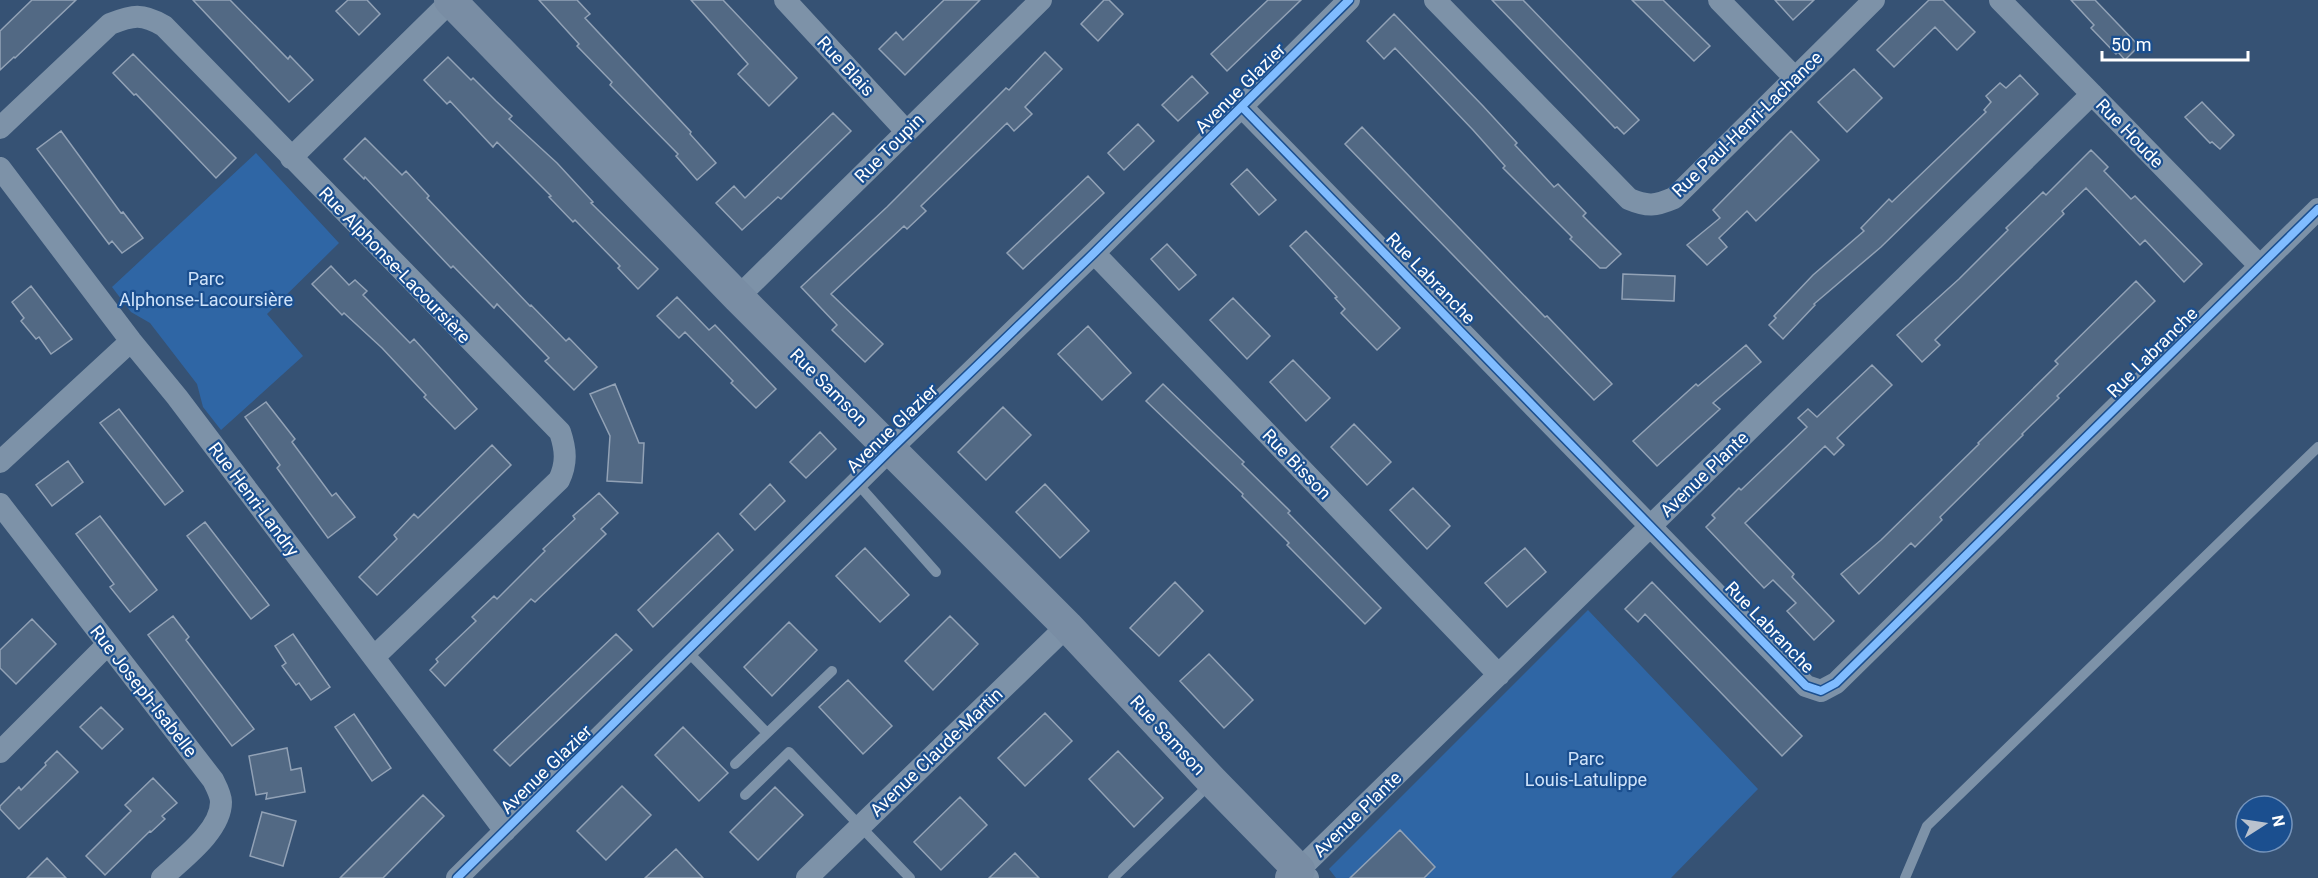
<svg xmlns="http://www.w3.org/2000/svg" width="2318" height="878" viewBox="0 0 2318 878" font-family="Roboto,sans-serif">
<rect width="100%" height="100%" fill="#365274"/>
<path fill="#2f66a5" d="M256,153L339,243L267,314L303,356L221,430L203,407L197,384L150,323L131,312L112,287Z
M1588,610L1758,789L1671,878H1336L1329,869Z"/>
<path fill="#526984" stroke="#92a2b6" stroke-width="1.5" d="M32,0H76L15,58L14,57L0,70V31Z
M193,0H230L288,59L290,56L313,80L289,102Z
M348,0H367L380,14L359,35L336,11Z
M539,0H577L590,14L585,18L691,132L690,134L716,163L697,180L676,156L678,154L610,85L612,82L577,46L579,44Z
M691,0H723L797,78L769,106L738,74L748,64Z
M944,0H980L905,75L879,49L896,32L903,40Z
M1104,0H1109L1123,14L1098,41L1081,24Z
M1268,0H1301L1227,71L1211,54Z
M1492,0H1523L1639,120L1624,134L1617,127L1615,128Z
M1632,0H1663L1710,46L1694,61Z
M1775,0H1814L1793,20Z
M1929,0H1943L1975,32L1957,50L1935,27L1894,67L1877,50Z
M2071,0H2095L2139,46L2125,60L2118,52L2116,54L2091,28L2094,25Z
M1394,14L1483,106L1517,143L1515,145L1554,187L1558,184L1586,213L1583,216L1621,254L1606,268H1600L1570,239L1572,237L1503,168L1505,166L1473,130L1395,48L1384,59L1367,41Z
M1045,52L1062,69L1025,107L1032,114L1014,131L1007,123L921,206L926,211L907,229L904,226L831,294L883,344L865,362L832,330L837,325L801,287L887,207L1006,88L1009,90Z
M133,54L236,158L216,178L136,94L134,95L113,73Z
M448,57L471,80L473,78L496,101L512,116L509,119L557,163L593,202L591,203L658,269L638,289L618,268L620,266L575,220L573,222L549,197L551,196L497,142L493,147L450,101L447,104L424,80Z
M1854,69L1882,98L1847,132L1818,102Z
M2020,75L2038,94L1881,247L1814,304L1815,305L1783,339L1769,325L1776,318L1774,316L1813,275L1864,231L1861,228L1889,199L1892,202L1986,112L1984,110L1991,102L1986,96L2000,83L2006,88Z
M1192,76L1208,93L1178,121L1162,105Z
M2202,102L2234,135L2220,149L2212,142L2210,143L2185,117Z
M833,113L851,131L781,199L778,197L742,230L716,203L734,186L745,198Z
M1138,124L1154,141L1124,170L1108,153Z
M1362,127L1510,281L1545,317L1547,316L1612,384L1594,400L1345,144Z
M61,131L121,213L123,212L143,238L122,253L112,241L109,244L37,149Z
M1791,131L1819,160L1756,221L1747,211L1719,238L1727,247L1707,265L1687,245L1720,218L1713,210Z
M365,138L402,175L406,171L429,196L427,198L530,306L531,305L566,341L569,338L597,367L574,390L545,361L549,358L497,304L494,308L453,266L451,268L365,177L364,179L344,159Z
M2091,150L2108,167L2104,171L2131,199L2135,196L2202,264L2184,282L2145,240L2140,245L2086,188L2062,211L2064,214L1935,340L1940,345L1922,362L1897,335L1959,279L2008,230L2006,228L2043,192L2046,195Z
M1247,169L1276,200L1259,215L1231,184Z
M1088,176L1104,193L1023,269L1007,253Z
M1306,231L1400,328L1377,350L1341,313L1345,309L1335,298L1337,297L1290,246Z
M1167,244L1196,275L1179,290L1151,259Z
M331,266L349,285L355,280L367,291L363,295L410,343L414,339L477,409L455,429L424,397L426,395L382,348L344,313L342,315L312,284Z
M1623,274L1675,276L1674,301L1622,299Z
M2136,281L2155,301L2057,396L2059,398L2022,434L2023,435L1940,517L1942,520L1915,547L1911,543L1859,594L1841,574L1881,540L1979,444L1978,443L2058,364L2055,361Z
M31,286L72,339L51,354L39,337L36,339L21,321L24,318L12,302Z
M677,297L709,330L715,325L776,389L756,408L731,383L733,381L685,332L679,338L657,316Z
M1233,298L1270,336L1247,359L1210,320Z
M1088,326L1131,373L1102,400L1058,354Z
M1746,345L1761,362L1713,403L1720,409L1657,466L1633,441L1696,384L1698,386Z
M1293,360L1330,398L1306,421L1270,382Z
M1872,365L1892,385L1837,438L1844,445L1834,455L1825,446L1745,523L1794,574L1792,577L1834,621L1814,640L1787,611L1796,603L1773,580L1764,588L1706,527L1715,518L1712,515L1739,488L1741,490L1807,427L1798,418L1808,409L1817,417Z
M615,384L639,443H644L642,483L607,481L610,436L590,394Z
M1163,384L1244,462L1242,464L1290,511L1288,513L1381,608L1365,624L1287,545L1289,543L1242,496L1243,494L1146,401Z
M266,402L295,439L292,442L332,496L336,493L355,517L328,538L277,468L280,465L245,417Z
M1003,407L1031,435L986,480L958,452Z
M119,409L183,491L165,505L100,423Z
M1354,424L1391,462L1367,485L1331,447Z
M820,432L836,449L806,478L790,462Z
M492,445L511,465L377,595L359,577L397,539L394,535L414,514L418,518Z
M68,461L83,482L52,506L36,485Z
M770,484L785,501L755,530L740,514Z
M1045,484L1089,531L1060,558L1016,512Z
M1413,488L1450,526L1427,549L1390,510Z
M599,493L618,513L601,529L606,534L535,602L531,599L445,686L430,670L438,662L436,659L476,621L472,617L494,596L497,599L545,551L543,549L575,519L573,516Z
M100,516L157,590L130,612L110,587L114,584L76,534Z
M205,522L269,605L251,619L187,536Z
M718,533L733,550L653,627L638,610Z
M865,548L909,595L880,622L836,576Z
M1525,548L1546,572L1507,607L1485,583Z
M1175,582L1203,611L1159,656L1130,628Z
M1652,582L1802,736L1782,756L1645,614L1638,622L1625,609Z
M173,616L189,637L186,640L254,729L232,746L148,635Z
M950,616L978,644L933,690L905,661Z
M32,619L56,644L16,684L0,668V650Z
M789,622L817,650L772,696L744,667Z
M293,634L330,687L311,700L299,683L296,685L282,666L286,663L275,646Z
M616,634L632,650L510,766L494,750Z
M1209,654L1253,700L1224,728L1180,681Z
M848,680L892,726L863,754L819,707Z
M101,707L123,729L102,749L80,727Z
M1045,713L1072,741L1025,786L998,758Z
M354,714L391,768L372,781L335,727Z
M683,727L728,773L699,801L655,755Z
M287,748L291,770L301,768L305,792L266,799L267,793L256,795L249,756Z
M57,751L78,772L19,829L0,809V806L19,787L21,790L46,765L45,763Z
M1118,751L1163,798L1134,827L1089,779Z
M153,778L177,803L162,816L165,819L151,832L150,831L105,875L86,856L131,811L125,805Z
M622,786L651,815L606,860L577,831Z
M775,787L803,815L758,860L730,832Z
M423,795L444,816L383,878H340Z
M960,797L987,825L941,870L914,842Z
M262,812L296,821L283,866L250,856Z
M1400,830L1435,867L1424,878H1350Z
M676,849L703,878H645Z
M1015,853L1039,878H989Z
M47,858L66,878H27Z"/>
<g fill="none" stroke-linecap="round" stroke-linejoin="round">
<path stroke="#7d92a8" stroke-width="10" d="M857,483L936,572
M688,652L767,733
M735,764L832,671
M745,795L789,752L910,878
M1113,878L1210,784
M1905,878L1927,826L2318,447"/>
<path stroke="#7d92a8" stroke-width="22" d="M785,0L906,131
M1435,0L1629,199C1648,207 1655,206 1674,198L1874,0
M1719,0L1794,77
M2000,0L2260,266
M1242,107L1806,686L1821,691L1836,683L2318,209
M0,128L110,24C133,15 142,13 164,26L560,432C566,450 567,463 559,480L374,657
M291,158L451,1
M0,168L131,341L177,397L505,831
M1094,253L1499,675
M738,297L1041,0
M0,462L131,341
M0,504L213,780C216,786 221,795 221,802C221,831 182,859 162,878
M0,752L108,644
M457,878L891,449L1094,253L1349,0
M807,878L1067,626
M1308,878L1299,870L2092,94"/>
<path stroke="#798da4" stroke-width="32" d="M450,0L738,297L1067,626L1212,781L1299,870L1291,878"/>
<g stroke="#1b4f8f" stroke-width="11">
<path id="cycleway" d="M1242,107L1806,686L1821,691L1836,683L2318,209
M457,878L891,449L1094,253L1349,0"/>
</g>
<use href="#cycleway" stroke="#80bcff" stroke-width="8"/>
</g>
<g text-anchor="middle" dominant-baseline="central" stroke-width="4.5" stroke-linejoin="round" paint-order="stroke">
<g font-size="18" fill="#fff" stroke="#1b4f8f">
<text transform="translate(846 66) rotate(47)">Rue Blais</text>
<text transform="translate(1240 88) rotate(-45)">Avenue Glazier</text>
<text transform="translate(1747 124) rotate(-44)">Rue Paul-Henri-Lachance</text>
<text transform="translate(2130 133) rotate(46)">Rue Houde</text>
<text transform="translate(889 148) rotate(-45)">Rue Toupin</text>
<text transform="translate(395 265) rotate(46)">Rue Alphonse-Lacoursière</text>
<text transform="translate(1431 278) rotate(46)">Rue Labranche</text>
<text transform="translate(2152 352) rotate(-45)">Rue Labranche</text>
<text transform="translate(829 387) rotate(45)">Rue Samson</text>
<text transform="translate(892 428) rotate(-44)">Avenue Glazier</text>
<text transform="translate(1297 464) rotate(46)">Rue Bisson</text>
<text transform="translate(1704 474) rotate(-44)">Avenue Plante</text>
<text transform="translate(254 499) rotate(53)">Rue Henri-Landry</text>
<text transform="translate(1770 627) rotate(46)">Rue Labranche</text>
<text transform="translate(144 691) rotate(52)">Rue Joseph-Isabelle</text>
<text transform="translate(1168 735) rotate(47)">Rue Samson</text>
<text transform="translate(936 752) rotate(-44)">Avenue Claude-Martin</text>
<text transform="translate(546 769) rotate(-44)">Avenue Glazier</text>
<text transform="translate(1357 814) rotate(-44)">Avenue Plante</text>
</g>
<g font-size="18" fill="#cfe3fa" stroke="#1b4f8f">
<text x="206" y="278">Parc<tspan x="206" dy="21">Alphonse-Lacoursière</tspan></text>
<text x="1586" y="758">Parc<tspan x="1586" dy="21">Louis-Latulippe</tspan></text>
</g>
</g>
<g transform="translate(2264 824) rotate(78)"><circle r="28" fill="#1b4f8f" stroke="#7695bc" stroke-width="1.5"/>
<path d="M0-4.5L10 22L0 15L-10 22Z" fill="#b9c2ce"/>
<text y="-9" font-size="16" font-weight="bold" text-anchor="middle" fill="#ffffff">N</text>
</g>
<path d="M2102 51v9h146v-9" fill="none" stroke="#ffffff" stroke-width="3"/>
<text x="2111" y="51" font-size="18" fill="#ffffff" stroke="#1b4f8f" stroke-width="4.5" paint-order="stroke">50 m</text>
</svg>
